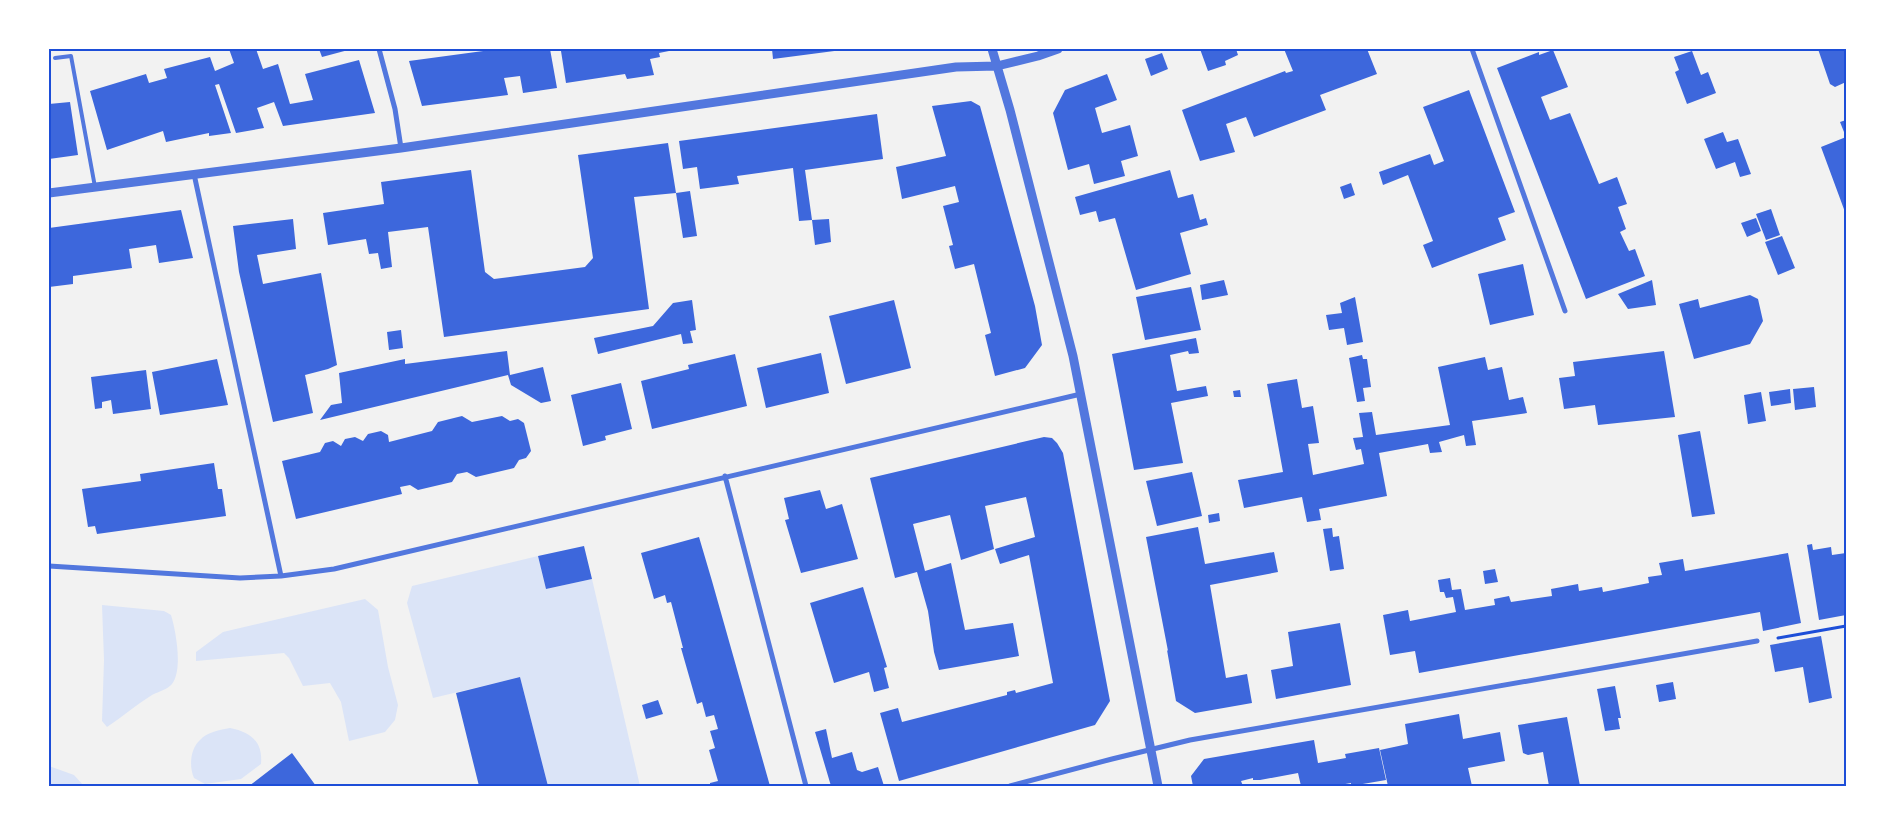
<svg xmlns="http://www.w3.org/2000/svg" width="1895" height="835" viewBox="0 0 1895 835" font-family="'Archivo Narrow',sans-serif">
<rect width="100%" height="100%" fill="#f2f2f2"/>
<path fill="#dbe4f7" d="M538,556L546,589L592,579L640,786H548L520,677L433,698L407,603L412,586Z
M365,599L378,610L388,667L398,705L395,720L385,732L349,741L341,702L330,683L303,686L289,658L284,653L196,661V652L223,632Z
M102,605L164,611L171,615C176,631 183,670 172,684C168,689 158,692 152,695C136,705 122,717 107,727L102,721L104,660Z
M230,728C251,732 263,742 261,764L241,779L205,784L194,778C189,767 190,749 200,740C207,732 220,730 230,728Z
M49,766L74,775L84,786H49Z"/>
<path fill="#3d67dc" d="M229,49H256L263,69L278,64L290,104L313,100L305,74L359,60L375,113L283,126L274,102L257,108L264,128L236,133L219,84L215,85L231,133L209,136V133L166,142L163,131L107,150L90,91L146,74L149,83L167,78L164,69L210,57L215,71L234,63Z
M319,49H352L322,57Z
M498,49H550L557,88L523,93L520,76L504,78L508,95L422,106L409,61Z
M578,49H673L674,50L659,53L660,57L650,59L654,75L627,79L625,74L566,83L561,51Z
M772,49H842V50L773,59Z
M1200,49H1236L1238,55L1225,61L1226,65L1208,71Z
M1284,49H1367L1377,74L1320,95L1326,110L1254,137L1246,117L1226,124L1235,152L1200,161L1182,110L1285,71L1286,73L1293,71Z
M1818,49H1846V82L1835,87L1830,84Z
M1553,50L1568,87L1541,97L1550,120L1570,113L1599,184L1617,177L1627,204L1618,207L1626,229L1620,232L1629,251L1635,249L1645,276L1586,299L1497,68L1539,52V55Z
M1692,51L1701,75L1708,72L1716,93L1687,104L1675,72L1679,70L1674,57Z
M1162,53L1168,69L1151,76L1145,59Z
M1107,74L1117,100L1095,108L1102,133L1130,125L1138,156L1121,161L1125,176L1094,184L1089,164L1068,170L1053,113L1065,90Z
M1469,90L1515,212L1498,218L1506,240L1432,268L1423,245L1433,241L1408,175L1383,185L1379,172L1430,154L1434,165L1444,161L1423,107Z
M971,101L980,106L1035,306L1042,345L1025,368L995,376L985,335L991,333L974,264L955,269L949,246L953,245L943,206L959,202L955,186L902,199L896,167L946,156L932,106Z
M70,102L78,155L49,159V104Z
M877,114L883,159L805,170L812,220L799,221L793,168L737,176L739,184L700,189L697,167L683,169L679,141Z
M1846,120V211L1845,212L1821,147L1846,137L1840,122Z
M1723,132L1727,142L1738,139L1751,174L1740,177L1735,162L1716,169L1704,139Z
M668,143L676,193L634,197L649,309L444,337L428,227L388,232L392,267L381,269L378,253L369,254L366,239L328,245L323,213L384,204L381,182L471,170L485,272L494,279L585,267L593,258L578,155Z
M1170,170L1178,198L1193,194L1200,220L1206,218L1208,225L1180,233L1191,274L1136,290L1115,218L1099,222L1096,211L1080,215L1075,197Z
M1351,183L1355,195L1344,199L1340,187Z
M690,191L697,236L683,238L676,193Z
M1771,209L1780,235L1766,240L1756,214Z
M181,210L193,258L159,263L156,245L129,249L132,268L73,276V284L49,287V228Z
M1756,218L1761,231L1747,237L1741,223Z
M293,219L296,249L257,255L263,284L321,273L337,365L328,369L305,375L313,413L273,422L239,272L233,226Z
M829,219L831,242L815,245L812,220Z
M1782,236L1795,268L1778,275L1765,242Z
M1523,264L1534,315L1490,325L1478,274Z
M1224,280L1228,295L1202,300L1200,285Z
M1652,280L1656,305L1628,309L1618,294Z
M1191,287L1201,330L1145,340L1136,297Z
M1750,295L1758,299L1763,321L1750,344L1694,359L1679,304L1698,299L1700,308Z
M1355,297L1363,342L1347,345L1344,328L1329,330L1326,315L1342,313L1340,303Z
M692,300L696,330L690,331L693,343L683,344L681,334L598,354L594,338L653,326L673,303Z
M894,300L911,368L846,384L829,316Z
M401,330L403,348L389,350L387,332Z
M1196,338L1199,353L1189,354L1188,351L1170,355L1177,391L1206,386L1208,396L1171,403L1183,463L1134,470L1112,354Z
M507,351L510,375L543,367L551,401L541,403L511,385L508,375L320,420L331,405L342,403L339,373L405,359V364Z
M1664,351L1675,417L1598,425L1595,405L1564,409L1559,378L1575,376L1573,362Z
M821,353L829,393L766,408L757,368Z
M735,354L747,406L652,429L641,381L689,369L688,365Z
M1362,355L1363,359H1367L1371,387L1363,388L1365,401L1357,402L1349,358Z
M1485,357L1488,370L1502,367L1509,400L1523,397L1527,413L1472,421L1476,445L1466,446L1464,435L1439,442L1442,452L1430,453L1428,444L1379,453L1387,496L1319,509L1321,520L1307,522L1302,497L1244,508L1238,480L1283,472L1267,384L1297,379L1302,408L1313,406L1319,443L1308,444L1313,475L1364,464L1361,449L1356,450L1353,438L1363,437L1359,413L1372,412L1376,435L1450,425L1438,367Z
M217,359L228,405L160,415L152,372Z
M146,370L151,409L113,414L111,400L102,402V408L95,409L91,377Z
M621,383L632,429L605,436L606,440L583,446L571,395Z
M1814,387L1816,407L1795,410L1793,389Z
M1790,389L1791,403L1771,406L1769,392Z
M1240,390L1241,397H1234L1233,391Z
M1761,392L1766,421L1748,424L1744,395Z
M462,416L472,422L502,416L510,421L518,419L524,423L531,451L526,458L519,460L514,468L476,477L467,472L457,474L452,482L418,490L410,485L400,487L402,494L296,519L282,461L320,452L325,443L333,441L341,446L345,439L355,437L363,441L368,434L381,431L388,435L389,442L432,431L438,422Z
M1700,431L1715,514L1692,517L1678,435Z
M1044,437L1052,438L1057,443L1063,453L1110,701L1095,725L899,781L880,713L898,708L902,722L1007,695V692L1015,690L1016,693L1053,683L1029,555L1000,564L995,549L1035,537L1026,497L985,506L994,549L961,560L950,515L913,524L925,571L951,563L965,630L1013,623L1019,656L939,670L934,652L928,611L917,572L895,578L870,478Z
M214,463L218,489H222L226,516L97,534L95,526L88,527L82,489L141,481L140,474Z
M1192,472L1202,516L1157,526L1146,481Z
M820,490L826,509L842,504L858,559L801,573L785,520L789,519L784,498Z
M1219,513L1220,521L1209,523L1208,515Z
M1198,527L1205,564L1274,552L1278,572L1210,585L1226,678L1247,674L1252,703L1195,713L1176,701L1167,650L1168,651L1146,537Z
M1332,528L1333,537L1339,536L1344,569L1330,571L1323,529Z
M699,537L712,581L770,786H710V783L718,781L709,750L715,748L710,731L718,729L714,715L706,717L702,702L697,704L681,648H683L671,602L667,603L665,595L654,599L641,553Z
M1812,544L1813,550L1831,547L1832,555L1846,553V615L1819,620L1807,545Z
M584,546L592,579L546,589L538,556Z
M1788,553L1801,623L1763,631L1760,612L1419,673L1415,651L1390,655L1383,615L1408,610L1410,621L1456,612L1453,597L1446,598L1444,592H1440L1438,580L1450,578L1452,590L1461,589L1465,610L1495,605L1494,599L1509,596L1511,602L1552,596L1551,589L1578,584L1579,591L1602,587L1603,592L1649,583L1648,577L1662,575L1659,563L1683,559L1685,571Z
M1495,569L1498,582L1485,584L1483,571Z
M863,587L887,667L884,668L889,688L874,692L869,672L834,683L810,603Z
M1340,623L1351,685L1276,699L1271,670L1293,666L1288,632Z
M1821,636L1832,698L1809,703L1803,667L1775,672L1770,645Z
M520,677L548,786H479L456,693Z
M1673,682L1676,699L1659,702L1656,685Z
M1615,686L1621,718H1618L1620,729L1605,731L1597,689Z
M658,700L663,714L646,719L642,705Z
M1459,714L1463,739L1500,732L1505,761L1468,768L1472,786H1388L1380,750L1408,744L1405,724Z
M1567,717L1580,786H1549L1543,752L1528,755L1523,753L1518,725Z
M826,729L832,758L852,752L857,770L862,772L878,767L884,786H831L815,732Z
M1314,740L1318,763L1346,758L1345,754L1379,748L1386,780L1351,786V783L1334,786H1301L1298,773L1260,780H1253V778L1241,781L1243,786H1193L1191,776L1204,759Z
M292,753L316,786H249Z"/>
<g fill="none" stroke-linecap="round" stroke-linejoin="round">
<path stroke="#1d4ed8" stroke-width="3" d="M1778,638L1846,626"/>
<path stroke="#5277de" stroke-width="4" d="M55,58L71,56L95,187"/>
<path stroke="#5277de" stroke-width="5" d="M379,49L395,109L401,148
M1472,49L1565,311
M194,174L281,576
M725,476L806,786
M49,566L240,578L281,576L334,569L1081,394
M1010,786L1112,759L1190,740L1757,641"/>
<path stroke="#5277de" stroke-width="9" d="M992,49L1010,110L1073,356L1158,786
M49,193L401,148L956,67L997,66L1038,56L1058,49"/>
</g>
<rect width="1895" height="835" fill="none" stroke="#ffffff" stroke-width="100"/>
<rect x="50" y="50" width="1795" height="735" fill="none" stroke="#1d4ed8" stroke-width="2"/>
</svg>
